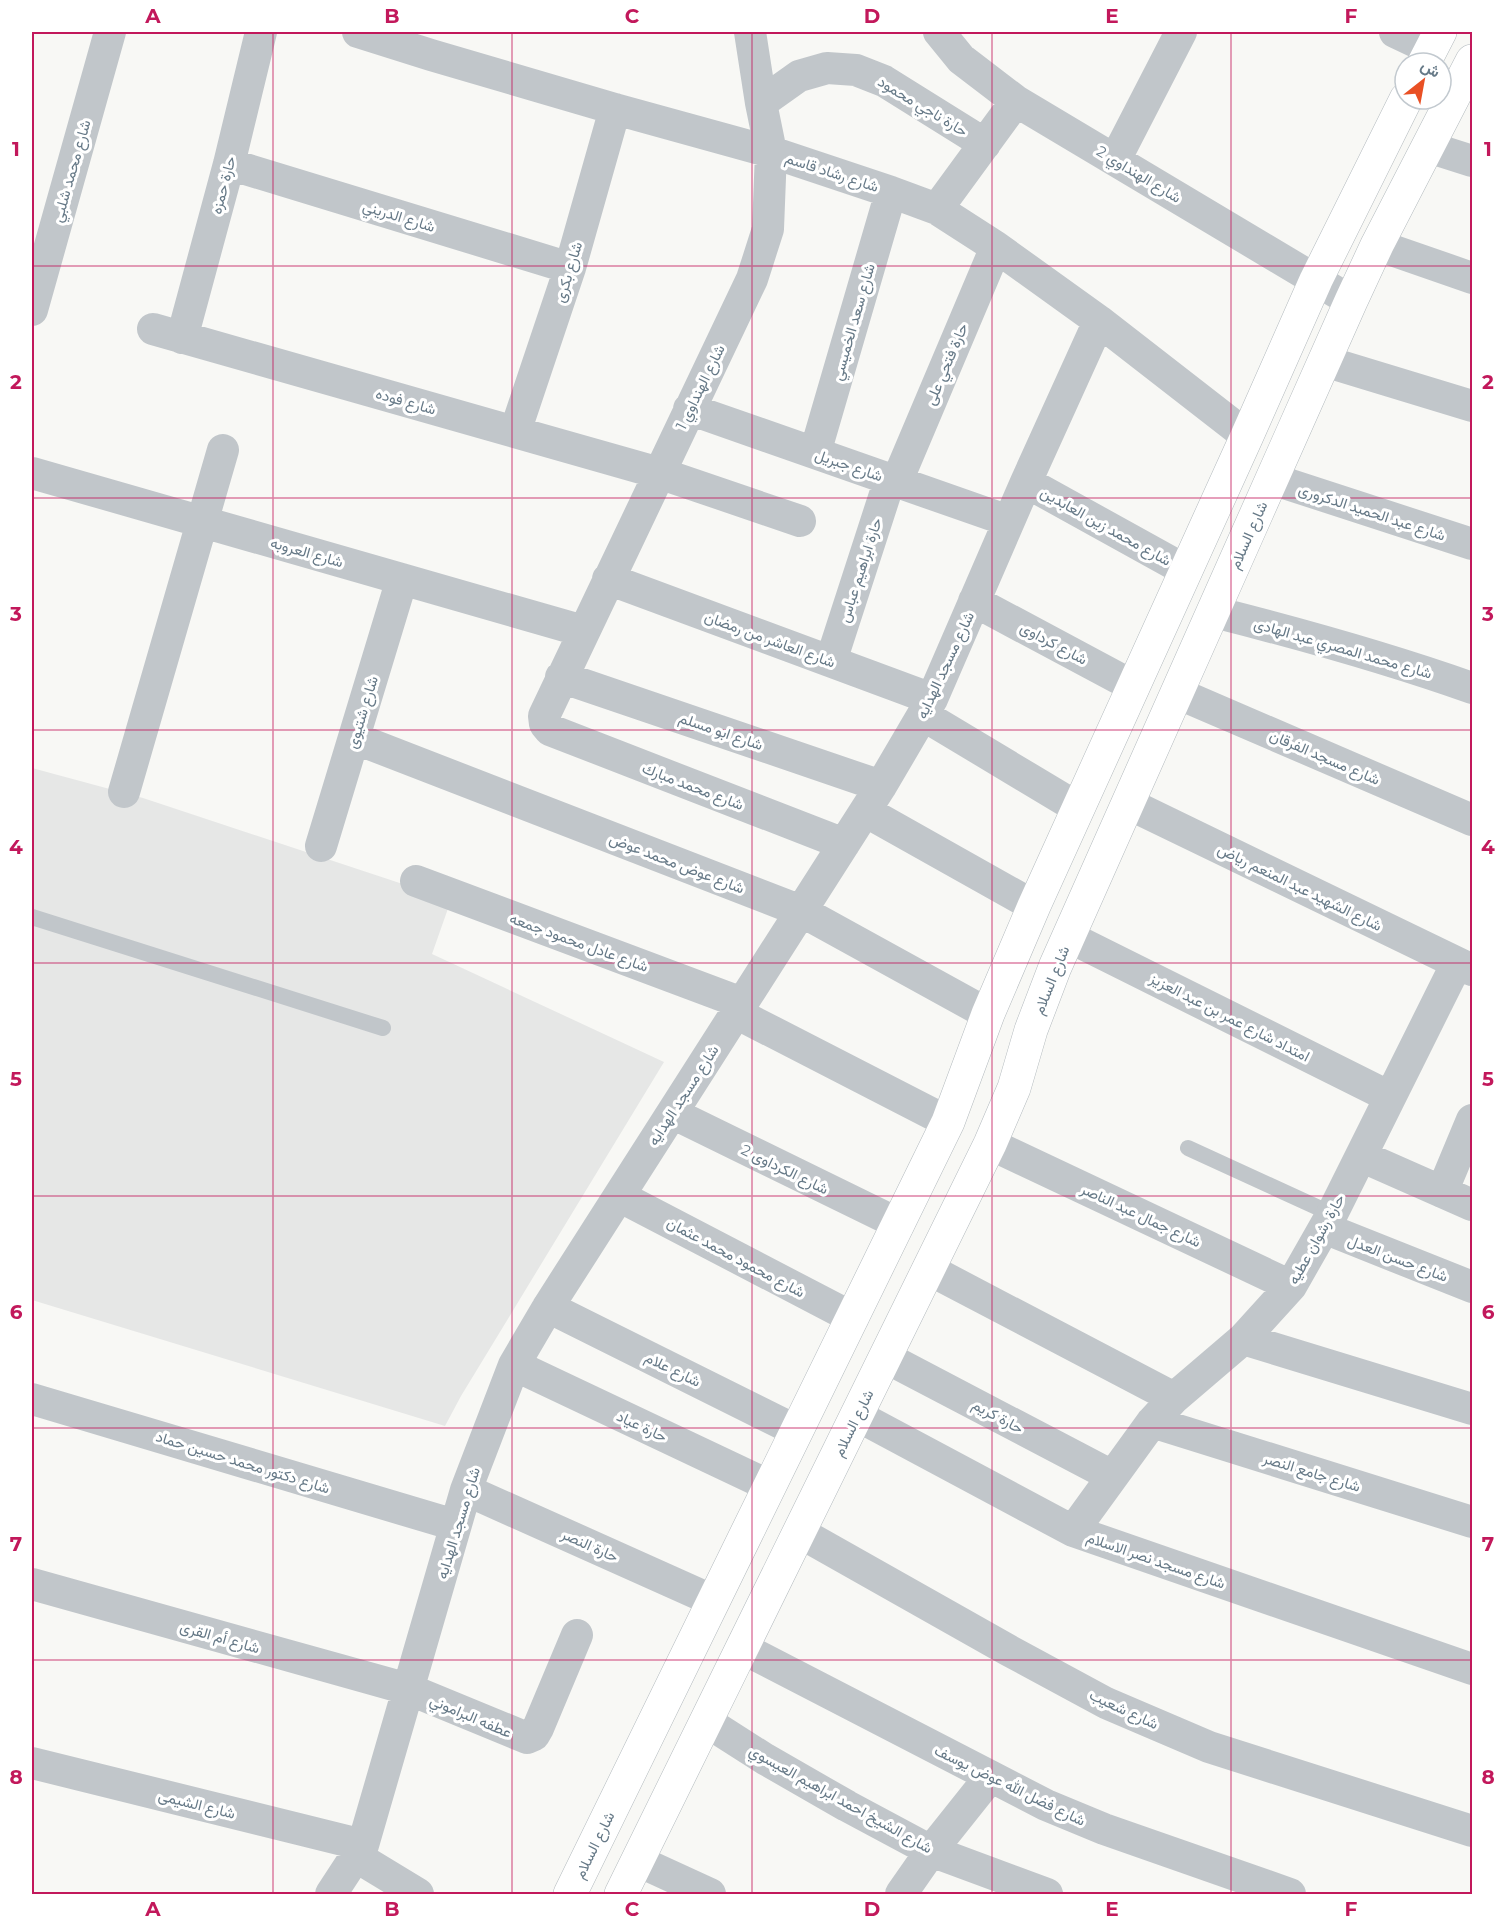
<svg xmlns="http://www.w3.org/2000/svg" width="1504" height="1926" viewBox="0 0 1504 1926" font-family="Montserrat,Vazirmatn,sans-serif">
<rect width="100%" height="100%" fill="#f8f8f5"/>
<path fill="#e6e7e6" d="M32,768L143,798L451,900L432,954L664,1062L461,1396L445,1426L32,1300Z"/>
<g fill="none" stroke-linecap="round" stroke-linejoin="round">
<g stroke="#b3babe" stroke-width="34">
<path id="secondary" d="M1424,63L1440,32
M570,1894L948,1122L988,1014L1034,906L1247,436L1316,280L1406,99
M621,1894L990,1144L1014,1088L1031,1030L1055,967L1351,301L1377,245L1472,61"/>
</g>
<path stroke="#c1c6ca" stroke-width="16" d="M32,917L383,1028
M1188,1148L1332,1214"/>
<path stroke="#c1c6ca" stroke-width="32" d="M358,32L431,55L615,109L771,152L891,192L937,209L996,247L1099,321L1247,436
M750,32L761,103L771,152L768,229L752,279L544,716L545,724L550,730L844,844
M939,32L961,59L1016,101L1351,301
M1395,32L1431,49
M761,103L799,76L827,68L856,70L884,81L985,144
M1428,147L1472,161
M1115,160L1181,32
M229,164L570,268
M937,209L1016,101
M1377,245L1472,278
M32,310L110,32
M153,329L659,473L800,521
M182,338L229,164L261,32
M1324,361L1472,406
M689,409L1009,521
M515,432L570,268L615,109
M815,453L891,192
M32,473L583,631
M1272,479L1472,544
M897,481L996,247
M1026,482L1185,570
M608,579L932,699
M974,601L1133,686
M1214,612C1301,634 1387,658 1472,688
M831,661L890,479
M561,677L881,786
M1177,693L1472,820
M923,715L1078,808
M354,738L801,911L988,1014
M124,792L223,450
M1129,804L1472,970
M865,811L1034,906
M321,846L402,579
M416,881L742,1003
M1069,937L1390,1097
M736,1013L948,1122
M672,1113L899,1224
M990,1144L1291,1286
M1361,1156L1472,1205
M1442,1192L1472,1120
M619,1196L853,1318
M1324,1228L1472,1287
M928,1269L1174,1398
M548,1307L797,1431
M1243,1339L1472,1409
M885,1357L1112,1476
M514,1365L770,1486
M32,1399L455,1525
M856,1415L1073,1531L1472,1669
M1152,1422L1472,1522
M466,1490L714,1601
M1073,1531L1152,1422L1174,1398L1243,1339L1291,1286L1332,1214L1457,963
M799,1532L1008,1650L1106,1703L1209,1747L1472,1831
M32,1584L408,1689L527,1738L534,1735L538,1728L577,1635
M742,1648L1046,1805L1104,1829L1290,1894
M707,1722L765,1759L847,1806L931,1851L1047,1894
M32,1763L363,1845
M357,1857L418,1894
M638,1861L710,1894
M331,1894L363,1845L466,1490L514,1365L548,1307L881,786L932,699L1026,482L1099,321
M901,1894L931,1851L990,1777"/>
<use href="#secondary" stroke="#fff" stroke-width="33"/>
</g>
<path fill="none" stroke="#c2185b" stroke-width="1.5" stroke-opacity="0.55" d="M273,32V1894M512,32V1894M752,32V1894M992,32V1894M1231,32V1894M32,266H1472M32,498H1472M32,730H1472M32,963H1472M32,1196H1472M32,1428H1472M32,1660H1472"/>
<g text-anchor="middle" dominant-baseline="central" stroke-width="6" stroke-linejoin="round" paint-order="stroke">
<g font-size="15" fill="#667987" stroke="#fff">
<text transform="translate(923 106) rotate(31)">حارة ناجي محمود</text>
<text transform="translate(71 171) rotate(-74)">شارع محمد شلبي</text>
<text transform="translate(832 172) rotate(18)">شارع رشاد قاسم</text>
<text transform="translate(1139 174) rotate(31)">شارع الهنداوي 2</text>
<text transform="translate(223 185) rotate(-75)">حارة حمزه</text>
<text transform="translate(399 216) rotate(17)">شارع الدريني</text>
<text transform="translate(568 272) rotate(-73)">شارع بكرى</text>
<text transform="translate(853 322) rotate(-74)">شارع سعد الخميسي</text>
<text transform="translate(946 364) rotate(-67)">حارة فتحي على</text>
<text transform="translate(700 387) rotate(-64)">شارع الهنداوي 1</text>
<text transform="translate(406 401) rotate(16)">شارع فوده</text>
<text transform="translate(849 465) rotate(19)">شارع جبريل</text>
<text transform="translate(1372 512) rotate(18)">شارع عبد الحميد الدكرورى</text>
<text transform="translate(1106 526) rotate(29)">شارع محمد زين العابدين</text>
<text transform="translate(1248 535) rotate(-66)">شارع السلام</text>
<text transform="translate(307 552) rotate(16)">شارع العروبه</text>
<text transform="translate(860 570) rotate(-72)">حارة ابراهيم عباس</text>
<text transform="translate(770 639) rotate(20)">شارع العاشر من رمضان</text>
<text transform="translate(1054 643) rotate(28)">شارع كرداوى</text>
<text transform="translate(1343 648) rotate(16)">شارع محمد المصري عبد الهادى</text>
<text transform="translate(945 665) rotate(-65)">شارع مسجد الهدايه</text>
<text transform="translate(362 712) rotate(-73)">شارع شتيوى</text>
<text transform="translate(721 731) rotate(19)">شارع ابو مسلم</text>
<text transform="translate(1325 757) rotate(23)">شارع مسجد الفرقان</text>
<text transform="translate(693 786) rotate(21)">شارع محمد مبارك</text>
<text transform="translate(677 863) rotate(21)">شارع عوض محمد عوض</text>
<text transform="translate(1300 887) rotate(26)">شارع الشهيد عبد المنعم رياض</text>
<text transform="translate(579 942) rotate(20)">شارع عادل محمود جمعه</text>
<text transform="translate(1051 980) rotate(-68)">شارع السلام</text>
<text transform="translate(1230 1017) rotate(27)">امتداد شارع عمر بن عبد العزيز</text>
<text transform="translate(683 1095) rotate(-57)">شارع مسجد الهدايه</text>
<text transform="translate(785 1169) rotate(26)">شارع الكرداوى 2</text>
<text transform="translate(1141 1215) rotate(25)">شارع جمال عبد الناصر</text>
<text transform="translate(1316 1239) rotate(-61)">حارة رشوان عطيه</text>
<text transform="translate(736 1257) rotate(28)">شارع محمود محمد عثمان</text>
<text transform="translate(1398 1258) rotate(21)">شارع حسن العدل</text>
<text transform="translate(673 1369) rotate(26)">شارع علام</text>
<text transform="translate(998 1416) rotate(28)">حارة كريم</text>
<text transform="translate(853 1423) rotate(-64)">شارع السلام</text>
<text transform="translate(642 1426) rotate(25)">حارة عياد</text>
<text transform="translate(243 1462) rotate(17)">شارع دكتور محمد حسين حماد</text>
<text transform="translate(1312 1472) rotate(17)">شارع جامع النصر</text>
<text transform="translate(458 1523) rotate(-73)">شارع مسجد الهدايه</text>
<text transform="translate(590 1545) rotate(24)">حارة النصر</text>
<text transform="translate(1156 1560) rotate(19)">شارع مسجد نصر الاسلام</text>
<text transform="translate(220 1637) rotate(16)">شارع أم القرى</text>
<text transform="translate(1124 1709) rotate(25)">شارع شعيب</text>
<text transform="translate(471 1716) rotate(23)">عطفه البراموني</text>
<text transform="translate(1010 1785) rotate(26)">شارع فضل الله عوض يوسف</text>
<text transform="translate(841 1799) rotate(29)">شارع الشيخ احمد ابراهيم العيسوي</text>
<text transform="translate(197 1804) rotate(14)">شارع الشيمى</text>
<text transform="translate(594 1845) rotate(-64)">شارع السلام</text>
</g>
</g>
<rect width="1504" height="1926" fill="none" stroke="#ffffff" stroke-width="66"/>
<g transform="translate(1423 81) rotate(31)"><circle r="28" fill="#ffffff" stroke="#c2c9cf" stroke-width="1.5"/>
<path d="M0-4.5L10 22L0 15L-10 22Z" fill="#e95024"/>
<text y="-9" font-size="16" font-weight="bold" text-anchor="middle" fill="#667987">ش</text>
</g>
<rect x="33" y="33" width="1438" height="1860" fill="none" stroke="#c2185b" stroke-width="2"/>
<g font-size="20" text-anchor="middle" font-weight="bold" fill="#c2185b">
<text x="153" y="23">A</text>
<text x="392" y="23">B</text>
<text x="632" y="23">C</text>
<text x="872" y="23">D</text>
<text x="1112" y="23">E</text>
<text x="1351" y="23">F</text>
<text x="16" y="156">1</text>
<text x="1488" y="156">1</text>
<text x="16" y="389">2</text>
<text x="1488" y="389">2</text>
<text x="16" y="621">3</text>
<text x="1488" y="621">3</text>
<text x="16" y="854">4</text>
<text x="1488" y="854">4</text>
<text x="16" y="1086">5</text>
<text x="1488" y="1086">5</text>
<text x="16" y="1319">6</text>
<text x="1488" y="1319">6</text>
<text x="16" y="1551">7</text>
<text x="1488" y="1551">7</text>
<text x="16" y="1784">8</text>
<text x="1488" y="1784">8</text>
<text x="153" y="1916">A</text>
<text x="392" y="1916">B</text>
<text x="632" y="1916">C</text>
<text x="872" y="1916">D</text>
<text x="1112" y="1916">E</text>
<text x="1351" y="1916">F</text>
</g>
</svg>
